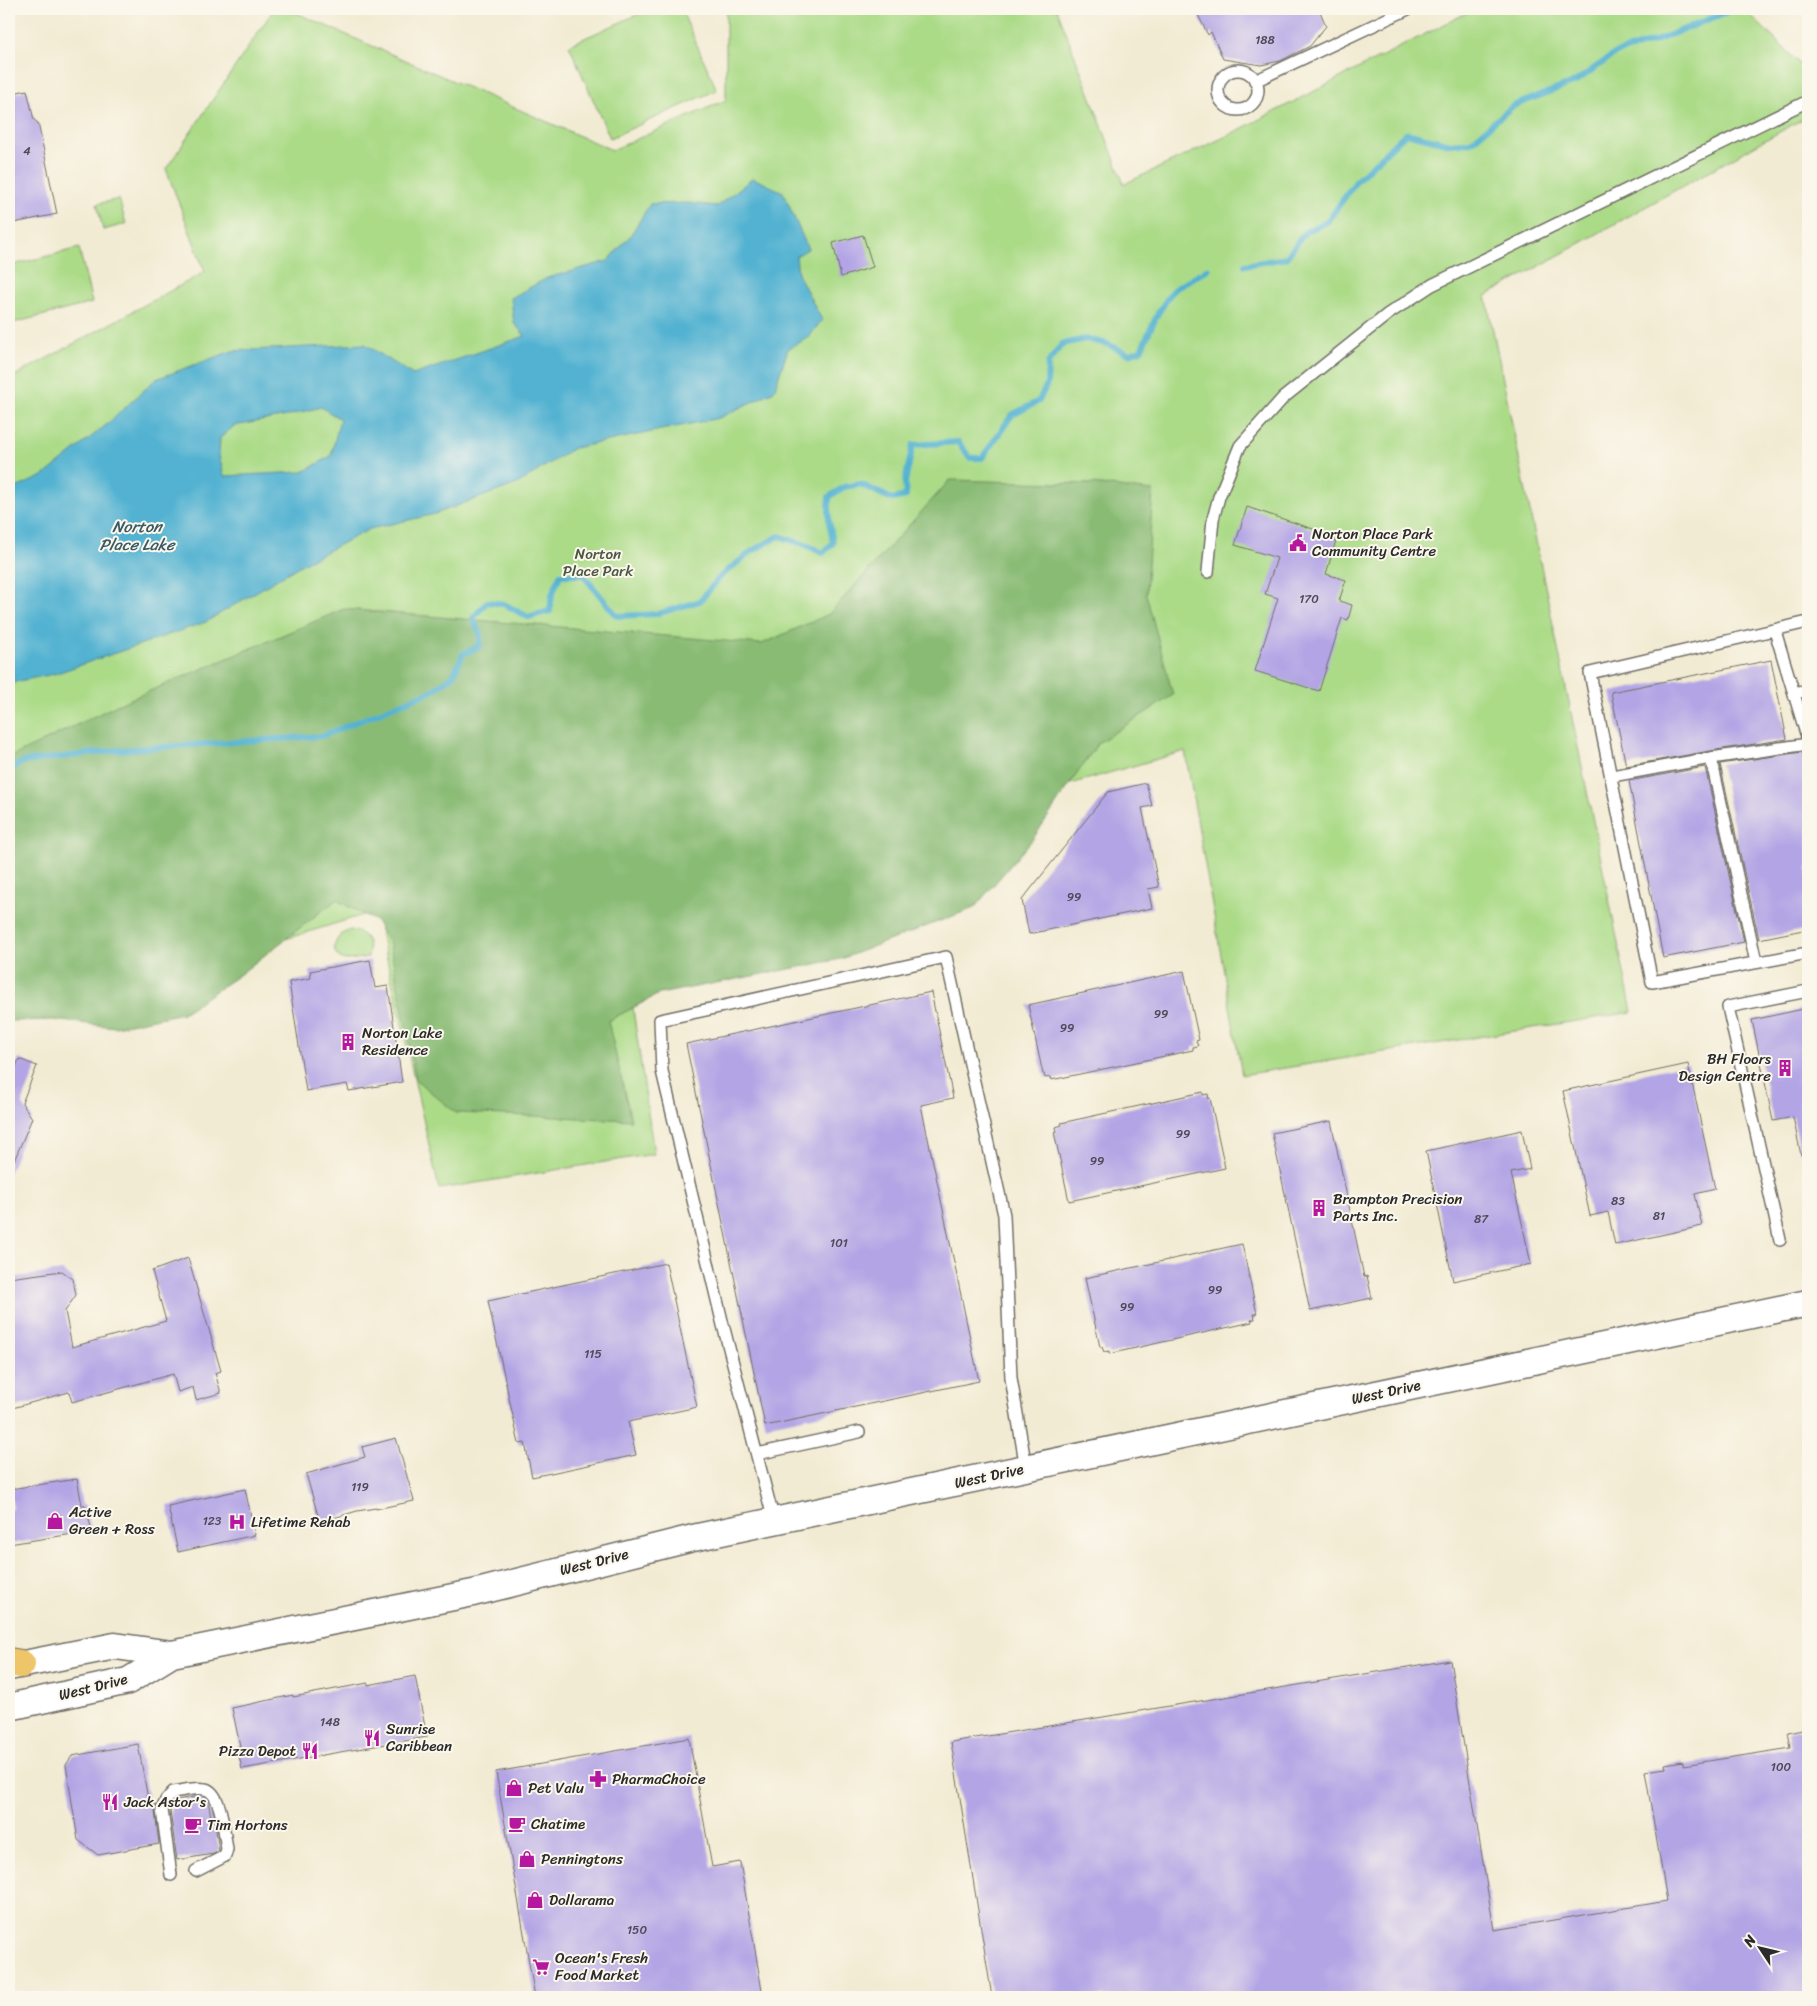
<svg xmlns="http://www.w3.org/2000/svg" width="1817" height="2006" viewBox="0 0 1817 2006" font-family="Sriracha,sans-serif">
<rect width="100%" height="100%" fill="#fbf7ec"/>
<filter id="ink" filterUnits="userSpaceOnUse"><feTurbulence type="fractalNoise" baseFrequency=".02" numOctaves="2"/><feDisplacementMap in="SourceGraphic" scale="10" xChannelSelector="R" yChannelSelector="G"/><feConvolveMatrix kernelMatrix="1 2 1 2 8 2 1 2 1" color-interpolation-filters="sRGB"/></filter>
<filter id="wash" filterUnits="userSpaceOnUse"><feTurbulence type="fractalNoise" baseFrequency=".0096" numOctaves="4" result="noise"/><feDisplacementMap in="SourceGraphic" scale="20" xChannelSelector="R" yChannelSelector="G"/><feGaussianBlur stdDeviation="1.12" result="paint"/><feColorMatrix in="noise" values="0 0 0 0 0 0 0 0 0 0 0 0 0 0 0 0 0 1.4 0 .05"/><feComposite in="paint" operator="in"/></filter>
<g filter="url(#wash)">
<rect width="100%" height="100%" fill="#f2ebd3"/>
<path fill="#acdb88" stroke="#6c835a" d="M274,9H287L612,150L726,100V9H1057L1124,184L1229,135L1474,9H1744L1808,72V116L1486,296L1632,1012L1242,1075L1185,751L1029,796L629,981L654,1154L439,1189L376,911L137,985L9,1018V379L205,272L166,169Z
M650,9H681L717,90L610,138L569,45Z
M119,199L126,224L103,230L97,204Z
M79,248L92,303L9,324V266Z
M351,930C366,933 371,941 368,957C361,958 353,960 347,960C329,959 331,935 351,930Z"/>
<path fill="#89bb74" stroke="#5a7350" d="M950,480L1092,484L1153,491L1146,594L1173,695L1098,743L1032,840L974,908L841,959L659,994L608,1021L631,1120L456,1113L416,1080L390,945L376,921L336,900L239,975L183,1013L115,1027L53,1020L9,1021V758L119,704L344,609L762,644L829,614Z"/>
<path fill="#52b2d1" stroke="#3e6e7e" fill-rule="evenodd" d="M753,178L783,192L808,249L796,256L798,274L822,320L809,337L788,349L774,391L719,418L574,448L517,484L435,514L370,529L304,563L206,622L54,674L9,683V491L43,476L105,426L156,379L232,351L365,344L413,375L525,336L514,323L511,298L547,278L608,261L630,236L650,204L688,203L717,206ZM321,407L340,419L331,456L303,472L224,476L219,456L220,438L234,426L287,416Z"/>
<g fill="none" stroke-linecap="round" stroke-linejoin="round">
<path stroke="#52b2d1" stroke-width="6" d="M1245,265L1286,258L1305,232L1327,222L1357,180L1406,133L1450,144L1471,142L1513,106L1575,82L1616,53L1655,41L1732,10
M9,770L23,762L118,750L322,736L432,691L453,676L463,654L480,646V634L473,618L487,602L504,604L528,617L550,611L552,595L560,575H583L617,616L657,614L700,601L721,576L752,551L779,536L806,545L823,553L833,543L829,521V497L844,487L860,484L892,499L906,496L905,482L913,445L958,442L970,458H982L1012,415L1039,401L1047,384L1048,363L1062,344L1086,339L1107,344L1129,354L1141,350L1158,313L1173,290L1208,269"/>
</g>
<g id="blocks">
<path fill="#b3a4e5" d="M1195,9H1319L1326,26L1310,46L1280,61L1261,65L1223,59L1211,32L1208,35Z
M27,90L34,120L38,123L57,214L9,224V94Z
M863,235L873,267L841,277L833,243Z
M1247,507L1337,537L1326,574L1346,580L1339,601L1352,605L1348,620L1342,618L1319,691L1255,671L1278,598L1265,594L1277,558L1235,545Z
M1771,660L1787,739L1710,751L1626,766L1611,692Z
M1802,752L1808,783V929L1759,939L1720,764Z
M1705,767L1744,942L1663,958L1629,781Z
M1146,783L1152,806L1142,808L1159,887L1148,889L1152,908L1029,934L1022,900L1108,792Z
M370,960L375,988L388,986L402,1082L349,1091L347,1084L306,1091L289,982L311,978L310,971Z
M1184,971L1199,1040L1196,1041L1198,1046L1193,1047V1050L1061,1078L1051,1080L1050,1077L1045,1078L1044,1074H1043L1028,1005Z
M931,992L953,1098L921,1105L979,1381L765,1426L686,1044Z
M1808,1008V1154L1801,1155L1793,1117L1773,1121L1752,1020Z
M19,1059L37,1066L22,1103L32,1118L9,1173V1085Z
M1688,1064L1715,1189L1695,1194L1702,1226L1615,1245L1608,1212L1590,1216L1563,1091Z
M1203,1092V1095L1208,1094L1209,1099L1210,1098L1225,1168L1069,1201L1054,1132H1057L1056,1127L1062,1125L1061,1123Z
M1331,1121L1364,1277L1367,1276L1372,1298L1310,1311L1272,1133Z
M1522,1130L1530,1169L1511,1173L1531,1264L1453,1281L1426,1151Z
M1242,1244L1257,1314H1254L1255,1319L1251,1320L1252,1322L1109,1354V1351L1104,1352L1102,1347H1100L1085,1278Z
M188,1258L221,1371L215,1373L221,1393L196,1400L193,1387L178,1392L173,1374L72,1402L69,1392L9,1409V1278L62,1271L73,1279L76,1295L65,1311L72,1347L166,1321L152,1271Z
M666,1263L697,1407L628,1422L636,1455L532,1477L525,1443L519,1444L488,1301Z
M396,1438L414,1501L376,1509V1508L357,1511L320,1522L306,1474L365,1457L362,1447Z
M77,1479L82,1505H85L92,1531L9,1544V1510L13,1509L10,1489Z
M245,1489L255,1535L178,1552L168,1506Z
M1450,1660L1494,1930L1667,1901L1645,1771L1666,1768L1665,1764L1683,1761V1765L1791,1748L1788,1732L1807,1728L1808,1997H992L951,1742Z
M415,1676L427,1737L242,1769L237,1747L240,1746L232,1708L293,1695V1697L368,1683V1685Z
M689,1738L712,1867L740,1862L763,1997H535L496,1772Z
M138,1744L149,1805L156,1804L155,1811L159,1844L98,1855L78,1840L66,1765L72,1756Z
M200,1796L209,1805L211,1817H214L219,1851L213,1854L177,1860L170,1811L176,1800Z"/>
</g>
</g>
<g filter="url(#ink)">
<use href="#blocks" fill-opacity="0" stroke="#716e66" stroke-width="1"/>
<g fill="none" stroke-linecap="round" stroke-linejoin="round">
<g stroke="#716e66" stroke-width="14">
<path id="service" d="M1218 90a20 20 0 1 1 40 0a20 20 0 1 1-40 0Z
M1255,81L1408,9
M1208,572L1213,519L1219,497L1240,446L1283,398L1388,314L1432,285L1808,101
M1808,622L1590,673L1652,982L1808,953
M1775,631L1808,740
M1794,693L1808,690
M1711,758L1756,962
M1612,776L1711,758L1808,744
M1780,1240L1728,1007L1808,991
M757,1454L859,1432
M774,1521L723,1325L662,1071L660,1020L946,957L1004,1215L1011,1378L1026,1468
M171,1875L162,1810L166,1800L173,1792C183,1791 195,1787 205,1789C222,1792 224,1834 227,1849L225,1856L196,1871"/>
</g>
<g stroke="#716e66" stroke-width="29">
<path id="tertiary" d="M9,1667L115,1646L172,1654
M9,1707L128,1681L172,1654L473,1593L693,1538L1808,1303"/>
</g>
<g stroke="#716e66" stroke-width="30">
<path id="primary" d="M9,1662L21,1664"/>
</g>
<use href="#service" stroke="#fff" stroke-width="11"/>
<use href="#tertiary" stroke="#fff" stroke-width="26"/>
<use href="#primary" stroke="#eec569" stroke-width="28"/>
</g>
</g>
<defs>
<g id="civic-bare" transform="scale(1.35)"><path d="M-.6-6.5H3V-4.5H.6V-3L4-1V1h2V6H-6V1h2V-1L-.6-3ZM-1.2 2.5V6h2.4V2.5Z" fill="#b5179e" stroke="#fbf7ec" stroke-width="2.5" paint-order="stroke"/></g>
<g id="building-bare" transform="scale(1.35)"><path d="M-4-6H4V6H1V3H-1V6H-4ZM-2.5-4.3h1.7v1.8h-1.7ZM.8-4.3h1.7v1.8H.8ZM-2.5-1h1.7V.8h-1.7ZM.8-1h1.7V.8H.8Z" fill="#b5179e" stroke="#fbf7ec" stroke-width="2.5" paint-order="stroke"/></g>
<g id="shop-bare" transform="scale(1.35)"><path d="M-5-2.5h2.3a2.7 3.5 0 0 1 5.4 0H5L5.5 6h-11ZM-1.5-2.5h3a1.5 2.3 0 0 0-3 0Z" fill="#b5179e" stroke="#fbf7ec" stroke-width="2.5" paint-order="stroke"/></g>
<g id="hospital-bare" transform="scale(1.35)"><path d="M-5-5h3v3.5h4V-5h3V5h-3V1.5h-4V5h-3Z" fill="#b5179e" stroke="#fbf7ec" stroke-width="2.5" paint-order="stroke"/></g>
<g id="restaurant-bare" transform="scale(1.35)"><path d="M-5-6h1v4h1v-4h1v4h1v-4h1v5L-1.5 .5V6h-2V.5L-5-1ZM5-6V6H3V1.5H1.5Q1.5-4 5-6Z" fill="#b5179e" stroke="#fbf7ec" stroke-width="2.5" paint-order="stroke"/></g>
<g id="pharmacy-bare" transform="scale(1.35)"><path d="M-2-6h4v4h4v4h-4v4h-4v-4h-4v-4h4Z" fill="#b5179e" stroke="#fbf7ec" stroke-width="2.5" paint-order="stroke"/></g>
<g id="cafe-bare" transform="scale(1.35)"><path d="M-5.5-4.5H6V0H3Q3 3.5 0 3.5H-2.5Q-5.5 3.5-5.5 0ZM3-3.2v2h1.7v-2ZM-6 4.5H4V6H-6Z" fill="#b5179e" stroke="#fbf7ec" stroke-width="2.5" paint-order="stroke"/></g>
<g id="supermarket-bare" transform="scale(1.35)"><path d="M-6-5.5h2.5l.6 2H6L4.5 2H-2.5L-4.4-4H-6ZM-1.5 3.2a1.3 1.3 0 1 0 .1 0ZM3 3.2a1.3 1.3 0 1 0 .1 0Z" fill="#b5179e" stroke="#fbf7ec" stroke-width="2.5" paint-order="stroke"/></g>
</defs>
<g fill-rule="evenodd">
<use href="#civic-bare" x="1298" y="543"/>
<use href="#building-bare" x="348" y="1042"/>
<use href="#building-bare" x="1785" y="1068"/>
<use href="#building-bare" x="1319" y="1208"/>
<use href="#shop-bare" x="55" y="1521"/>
<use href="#hospital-bare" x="237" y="1522"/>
<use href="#restaurant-bare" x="372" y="1738"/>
<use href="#restaurant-bare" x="310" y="1751"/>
<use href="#pharmacy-bare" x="598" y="1779"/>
<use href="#shop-bare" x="514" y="1788"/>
<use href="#restaurant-bare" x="110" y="1802"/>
<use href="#cafe-bare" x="517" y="1824"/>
<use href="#cafe-bare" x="193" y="1825"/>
<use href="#shop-bare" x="527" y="1859"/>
<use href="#shop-bare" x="535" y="1900"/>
<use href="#supermarket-bare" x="541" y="1967"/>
</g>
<g text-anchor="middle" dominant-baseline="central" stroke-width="4" stroke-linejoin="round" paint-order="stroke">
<g font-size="12" fill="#4d495a">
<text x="1265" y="40">188</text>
<text x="27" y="151">4</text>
<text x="1309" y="599">170</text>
<text x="1074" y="897">99</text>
<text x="1161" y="1014">99</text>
<text x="1067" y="1028">99</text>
<text x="1183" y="1134">99</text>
<text x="1097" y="1161">99</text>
<text x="1618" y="1201">83</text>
<text x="1659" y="1216">81</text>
<text x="1481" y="1219">87</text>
<text x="839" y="1243">101</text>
<text x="1215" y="1290">99</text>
<text x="1127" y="1307">99</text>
<text x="593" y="1354">115</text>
<text x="360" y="1487">119</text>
<text x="212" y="1521">123</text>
<text x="330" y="1722">148</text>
<text x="1781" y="1767">100</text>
<text x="637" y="1930">150</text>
</g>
<g font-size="15" fill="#2b2b2b" stroke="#fbf7ec" text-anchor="start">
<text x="1312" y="534">Norton Place Park<tspan x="1312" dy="17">Community Centre</tspan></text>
<text x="362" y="1033">Norton Lake<tspan x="362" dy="17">Residence</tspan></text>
<text x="1771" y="1059" text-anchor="end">BH Floors<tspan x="1771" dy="17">Design Centre</tspan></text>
<text x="1333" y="1199">Brampton Precision<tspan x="1333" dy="17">Parts Inc.</tspan></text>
<text x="69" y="1512">Active<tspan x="69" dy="17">Green + Ross</tspan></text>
<text x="251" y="1522">Lifetime Rehab</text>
<text x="386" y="1729">Sunrise<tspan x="386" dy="17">Caribbean</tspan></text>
<text x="296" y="1751" text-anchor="end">Pizza Depot</text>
<text x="612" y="1779">PharmaChoice</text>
<text x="528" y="1788">Pet Valu</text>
<text x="124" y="1802">Jack Astor's</text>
<text x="531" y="1824">Chatime</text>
<text x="207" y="1825">Tim Hortons</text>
<text x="541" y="1859">Penningtons</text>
<text x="549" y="1900">Dollarama</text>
<text x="555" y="1958">Ocean's Fresh<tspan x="555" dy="17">Food Market</tspan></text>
</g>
<g font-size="15" fill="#4b5742" stroke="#fbf7ec">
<text x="598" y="554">Norton<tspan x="598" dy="17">Place Park</tspan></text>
</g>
<g font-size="15" fill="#2b2b2b" stroke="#fbf7ec">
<text transform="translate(1386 1392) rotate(-12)">West Drive</text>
<text transform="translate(989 1476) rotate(-12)">West Drive</text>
<text transform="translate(594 1562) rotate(-14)">West Drive</text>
<text transform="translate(93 1687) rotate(-14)">West Drive</text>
</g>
<g font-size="16" font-style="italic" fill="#395a65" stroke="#fbf7ec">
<text x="137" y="526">Norton<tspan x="137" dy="18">Place Lake</tspan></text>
</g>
</g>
<rect width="1817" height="2006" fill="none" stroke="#fbf7ec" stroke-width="30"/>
<g transform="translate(1760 1948) rotate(305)" stroke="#fbf7ec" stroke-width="4" paint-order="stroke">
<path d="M0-4L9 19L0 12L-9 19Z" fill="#2b2b2b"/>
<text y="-8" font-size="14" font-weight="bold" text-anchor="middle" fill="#2b2b2b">N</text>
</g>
</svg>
